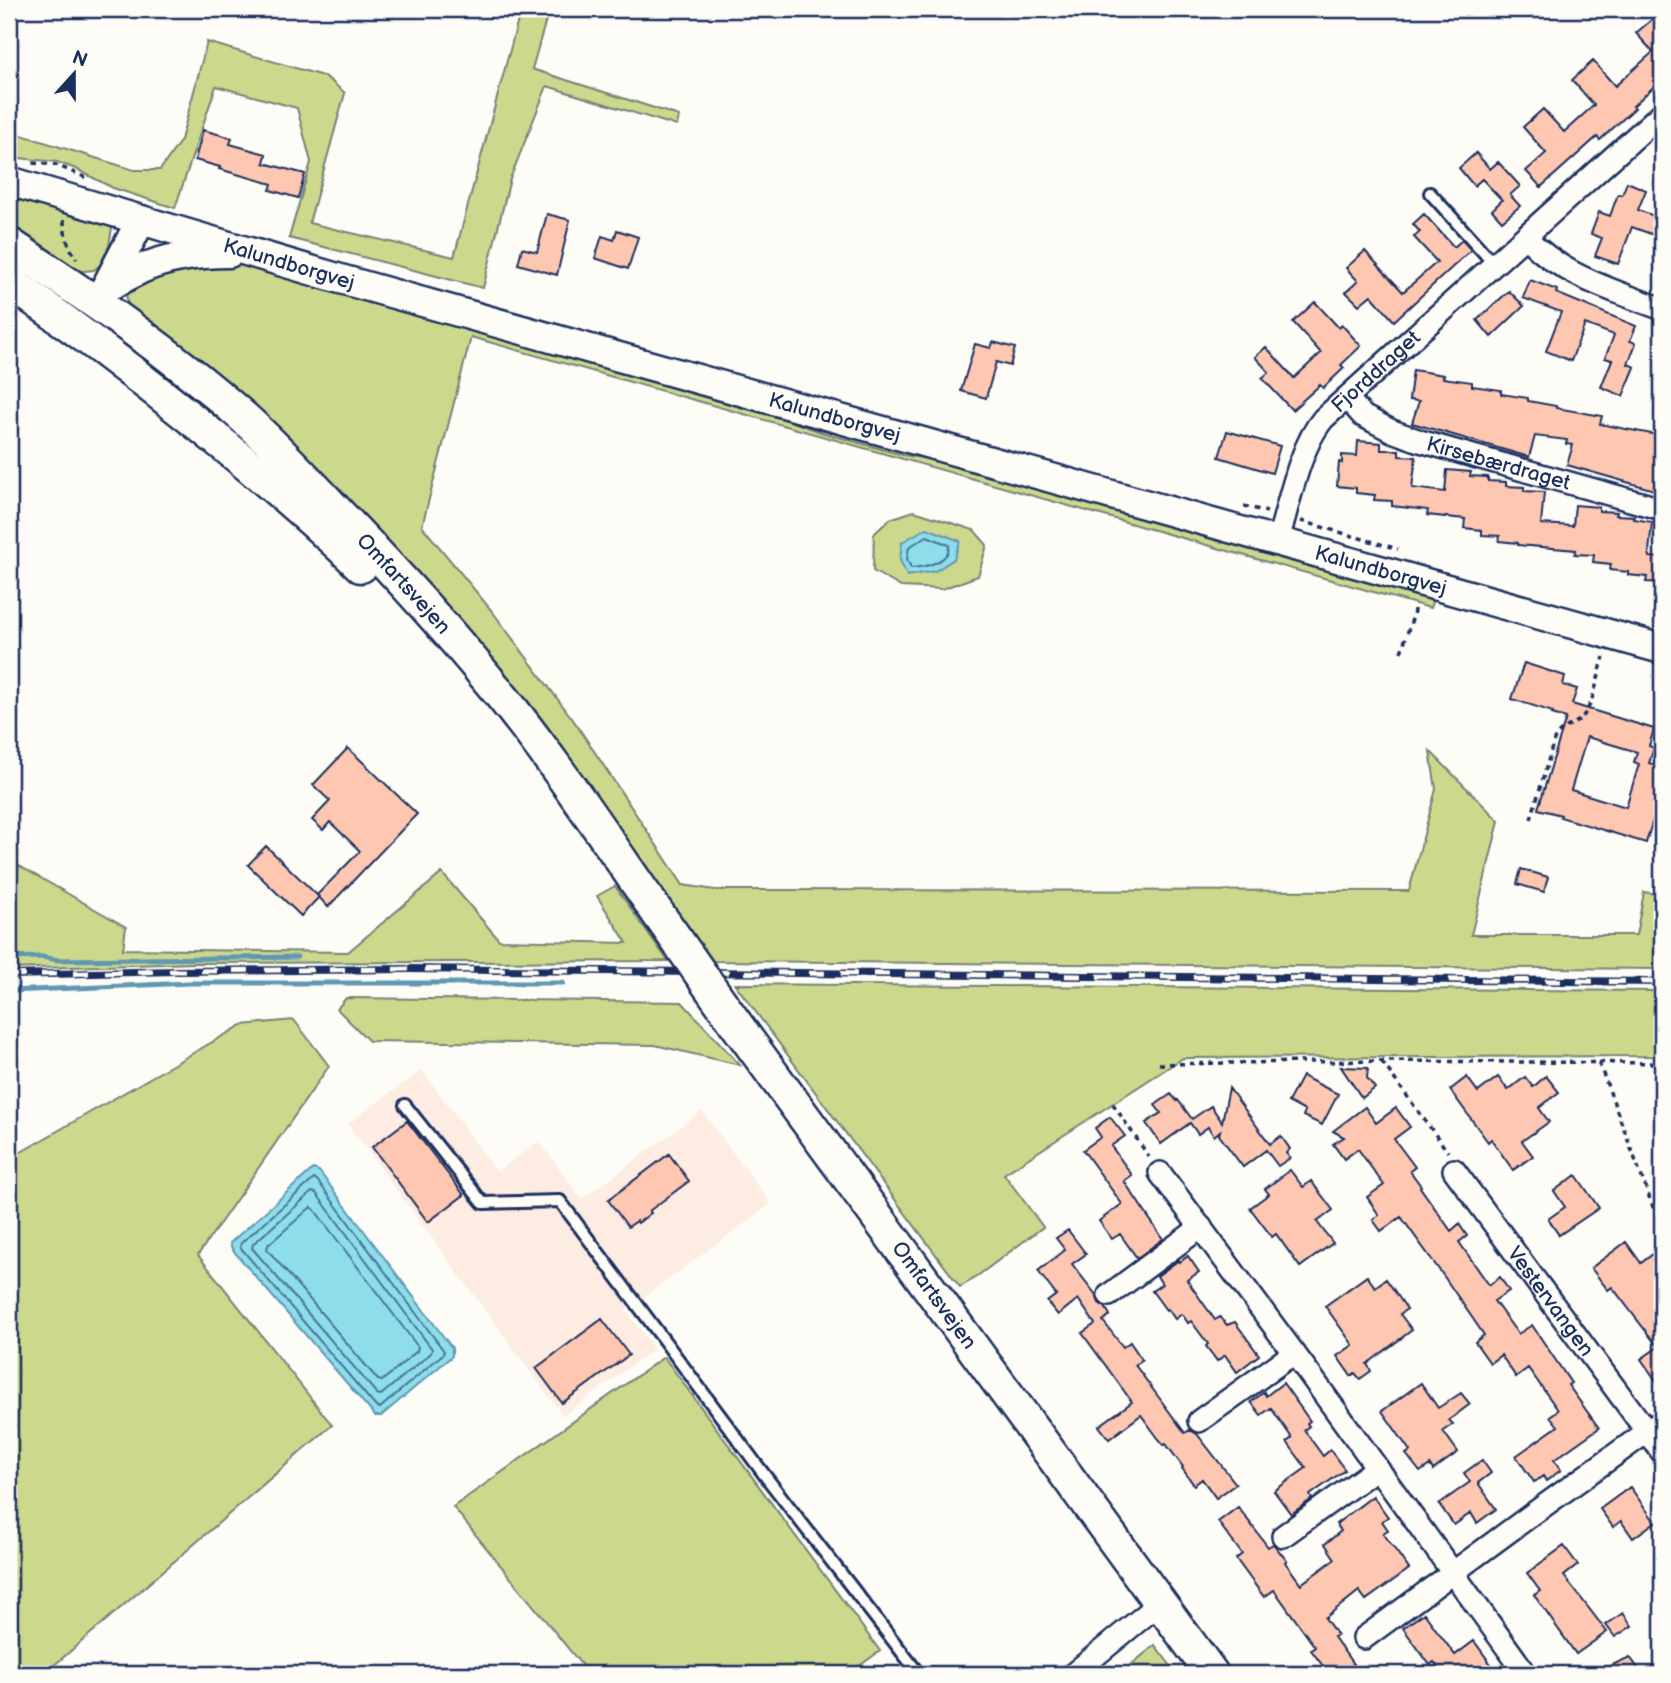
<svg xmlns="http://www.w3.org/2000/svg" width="1671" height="1683" viewBox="0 0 1671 1683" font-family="'Balsamiq Sans',sans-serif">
<rect width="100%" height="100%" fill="#fdfcf7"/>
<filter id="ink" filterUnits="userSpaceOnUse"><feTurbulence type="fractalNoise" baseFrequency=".0143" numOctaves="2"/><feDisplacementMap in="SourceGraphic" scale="14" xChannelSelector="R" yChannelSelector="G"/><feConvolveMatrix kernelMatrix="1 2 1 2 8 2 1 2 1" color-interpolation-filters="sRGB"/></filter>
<g filter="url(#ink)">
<path fill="#fdece2" d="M422,1070L497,1172L539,1141L582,1199L702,1111L771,1204L626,1310L654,1349L563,1416L348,1124Z"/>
<path fill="#ccd88c" stroke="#748475" stroke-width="2" d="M521,9H549L532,69L679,116L677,126L547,86L510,179L483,288L289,238L311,162L297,108L216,86L175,208L113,188L76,169L57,162L9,157V131L134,170H160L181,140L207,42L326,77L345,93L309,223L454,257Z
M9,186L99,214L112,228L109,246L100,265L94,270L75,272L9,232Z
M210,261L239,264L734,401L824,433L903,455L967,465L1434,596L1430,608L471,337L422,526L492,611L574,721L683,885L715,890L1409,891L1436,789L1430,751L1499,821L1471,935H1636L1644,892L1662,895V969L712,961L468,630L432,591L129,311L126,294L138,283Z
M914,511L974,530L987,545L978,576L942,589L901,587L873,571L874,534L890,519Z
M9,860L126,927L123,949L348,952L442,873L499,940L627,943L597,896L615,886L668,961L195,963L9,969Z
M735,984L1662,991V1056L1183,1058L1004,1174L1043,1227L972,1280L960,1287Z
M346,998L682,1002L740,1065L655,1045L369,1041L337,1009Z
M294,1020L329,1066L198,1255L332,1425L44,1674H9V1159L242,1025Z
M664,1357L880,1651L848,1674H589L453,1507Z
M1155,1645L1177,1674H1120Z"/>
<path fill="#8eddeb" stroke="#6097b3" stroke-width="2" d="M927,528L960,541L954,559L935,571L907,576L900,560L902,542Z
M313,1169L319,1171L452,1348V1356L381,1416H375L232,1249L230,1243Z"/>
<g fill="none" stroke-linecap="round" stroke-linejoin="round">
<path stroke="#497596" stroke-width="2" d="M927,536L949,545C950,562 926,567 911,568L907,559L909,547Z
M314,1179L317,1180L444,1351L443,1354L380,1408L376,1407L240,1247L241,1243Z
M312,1192L316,1193L432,1349L431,1353L381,1395L377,1394L252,1248L253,1244Z
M311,1207L314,1209L418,1347L417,1351L382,1381L378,1380L267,1249L268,1245Z"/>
<path stroke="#6097b3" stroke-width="5" d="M9,958L42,957L58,960L297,957
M9,991L190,983H563"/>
</g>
<path fill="#fec7b1" stroke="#1b2f5e" stroke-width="2" fill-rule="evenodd" d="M1656,16L1662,23V79L1633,106L1635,108L1600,140L1597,137L1541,187L1526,171L1546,153L1523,127L1543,109L1564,132L1594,105L1572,80L1593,61L1615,86L1653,52L1636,33Z
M203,130L232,138L230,144L266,154L264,163L305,174L298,198L270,190L272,184L219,169L220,167L195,160Z
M1476,153L1490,169L1498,162L1520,186L1510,195L1520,206L1502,221L1492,210L1502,200L1482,179L1474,186L1459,168Z
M1627,182L1646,190L1638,210L1662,219V238L1632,227L1618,264L1595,256L1602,238L1591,234L1599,212L1610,216L1618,194L1622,195Z
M547,214L570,220L557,275L518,264L522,248L537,252Z
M1424,214L1454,247L1462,240L1471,250L1394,321L1371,295L1359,305L1346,292L1358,281L1346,268L1365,251L1403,292L1437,262L1414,237L1420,232L1413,224Z
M617,230L638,237L628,269L595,258L602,236L614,240Z
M1530,280L1557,290L1556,293L1636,326L1630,341L1636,343L1628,364L1635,367L1623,396L1601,387L1612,360L1605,358L1614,335L1585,324L1571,361L1546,351L1561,312L1523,298Z
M1509,291L1524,306L1491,337L1477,320Z
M1315,302L1339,328L1342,325L1361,346L1341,365L1344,368L1323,388L1320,385L1292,410L1262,378L1269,372L1255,357L1266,347L1294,378L1321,353L1293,322Z
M993,342L1015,348L1010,366L996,362L986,398L961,391L975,344L991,348Z
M1413,370L1444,375L1443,378L1472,382V386L1501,390V394L1528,398V401L1556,406V408L1602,416L1600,424L1657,435V437L1662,438V475L1658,491L1567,465L1573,445L1566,444L1567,440L1535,436L1529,457L1412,423L1419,401L1409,400Z
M1227,431L1280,446L1272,473L1219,457Z
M1358,441L1381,443V450H1399V456L1416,457L1412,488L1445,492L1447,470L1471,472L1470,476L1488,477V481L1506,482V486L1524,487V491L1544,492L1541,524L1573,526L1575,505L1599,507V511L1617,512L1616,515L1635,516L1634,519L1652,522L1649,552L1650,557L1662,558V583L1646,582L1647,577L1628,575V572L1610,570L1611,564L1593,562L1594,555L1575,554L1576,550L1518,545V543L1499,541L1500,536L1482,535V530L1464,528L1465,519L1427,515L1428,510L1392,506V501L1374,500L1375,495L1356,493V488L1337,486L1339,462L1342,463V455L1357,456Z
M1524,663L1565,676L1563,685L1577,689L1572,704L1654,729L1649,746L1654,748L1649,763L1662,767V790L1646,843L1560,817L1561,815L1538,809L1566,718L1552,714L1553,712L1512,699ZM1587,737L1637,752L1634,762L1639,764L1626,807L1571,790Z
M348,748L417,814L328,907L317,895L360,851L330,822L323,830L312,820L330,801L313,785Z
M266,846L319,897L301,916L248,865Z
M1521,869L1548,877L1544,892L1517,884Z
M1341,1067L1368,1068L1367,1078L1375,1088L1362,1098Z
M1302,1076L1338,1094L1322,1125L1303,1116L1305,1111L1288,1102Z
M1546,1076L1559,1092L1539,1108L1549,1122L1522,1141L1533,1156L1513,1170L1491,1139L1488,1142L1450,1090L1467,1077L1478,1092L1498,1077L1508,1090L1525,1077L1533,1087Z
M1229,1088L1270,1144L1281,1136L1290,1149L1286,1153L1290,1158L1278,1166L1266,1150L1243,1167L1219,1135L1220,1131L1214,1136L1208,1127L1198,1134L1190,1123L1161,1144L1146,1123L1161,1113L1155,1105L1171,1094L1177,1101L1178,1100L1192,1119L1211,1106L1222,1122Z
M1365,1107L1376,1123L1396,1108L1410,1127L1394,1139L1415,1167L1410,1171L1421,1186L1420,1187L1451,1231L1459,1224L1467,1236L1459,1242L1489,1285L1500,1277L1509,1291L1494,1301L1518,1334L1532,1325L1571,1383L1568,1385L1599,1428L1554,1460L1561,1470L1546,1481L1543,1476L1534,1482L1516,1456L1558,1426L1550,1416L1558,1410L1528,1368L1516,1377L1501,1355L1490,1363L1475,1342L1484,1335L1445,1278L1401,1217L1381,1231L1373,1220L1379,1215L1367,1197L1384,1185L1378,1177L1358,1149L1344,1159L1333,1144L1344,1137L1333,1131Z
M1110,1117L1125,1136L1111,1146L1132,1175L1124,1181L1163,1239L1137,1258L1120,1234L1112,1239L1099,1221L1122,1204L1083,1150L1101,1137L1095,1128Z
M407,1121L464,1195L428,1222L372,1147Z
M669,1154L689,1181L649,1211L651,1213L638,1223L637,1221L628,1227L608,1200Z
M1290,1170L1303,1187L1311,1181L1333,1210L1317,1222L1333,1243L1300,1267L1276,1234L1272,1237L1250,1208L1269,1194L1265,1189Z
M1576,1175L1599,1208L1559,1235L1548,1219L1565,1207L1554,1191Z
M1068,1230L1086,1254L1072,1264L1096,1295L1099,1303L1105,1307L1110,1315L1103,1321L1123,1347L1130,1342L1142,1360L1135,1365L1185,1433L1190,1430L1197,1434L1236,1484L1216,1498L1202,1479L1194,1485L1182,1468L1183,1467L1166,1444L1164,1445L1158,1438L1141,1415L1109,1439L1099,1426L1132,1402L1082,1333L1095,1324L1078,1299L1058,1315L1047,1302L1056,1295L1038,1271L1065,1250L1056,1238Z
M1626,1242L1641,1263L1662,1247V1290L1654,1296L1662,1308V1389L1641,1359L1658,1347L1612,1287L1608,1290L1591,1268Z
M1188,1256L1199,1272L1187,1280L1215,1320L1220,1317L1227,1325L1235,1322L1259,1355L1237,1372L1225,1355L1217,1361L1206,1346L1208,1344L1191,1321L1188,1323L1182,1314L1175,1319L1168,1309L1166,1310L1152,1291L1162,1284L1157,1276L1179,1260L1180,1262Z
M1367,1276L1375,1287L1386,1279L1407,1309L1400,1314L1412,1330L1367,1364L1371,1371L1360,1379L1355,1373L1351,1376L1337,1356L1353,1345L1325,1306Z
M602,1319L629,1355L562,1403L536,1368Z
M1283,1383L1310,1421L1307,1423L1309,1426L1304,1430L1323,1456L1330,1450L1345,1470L1310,1495L1312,1499L1291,1514L1274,1491L1306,1468L1287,1442L1292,1438L1271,1408L1261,1415L1251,1402L1264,1392L1266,1396Z
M1421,1383L1438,1408L1461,1393L1470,1404L1449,1420L1453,1424L1443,1431L1458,1452L1433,1470L1430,1465L1420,1472L1406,1454L1410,1451L1382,1411Z
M1482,1460L1491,1473L1478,1483L1496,1509L1477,1523L1471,1513L1454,1525L1439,1504L1470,1482L1464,1473Z
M1630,1487L1655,1522L1633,1538L1621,1521L1613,1527L1600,1509Z
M1373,1496L1388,1517L1382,1521L1388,1530L1383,1533L1409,1569L1366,1600L1359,1591L1325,1618L1337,1635L1334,1637L1360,1674H1329L1311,1650L1315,1647L1274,1590L1264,1597L1236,1559L1242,1554L1218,1522L1238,1507L1268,1547L1273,1544L1275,1546L1287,1561L1285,1562L1301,1584L1335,1559L1325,1544L1341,1531L1336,1524Z
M1564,1546L1578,1565L1564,1576L1607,1632L1576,1654L1534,1595L1540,1591L1527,1573Z
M1424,1613L1455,1655L1474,1641L1498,1674H1443L1434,1662L1430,1665L1403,1628Z
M1623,1613L1632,1626L1615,1637L1606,1625Z
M1630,1657L1642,1674H1592Z"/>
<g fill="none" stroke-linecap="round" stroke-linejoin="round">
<g stroke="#1b2f5e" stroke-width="16">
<path id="service" d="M1430,193L1495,265
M405,1105L483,1203L560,1201L766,1477L919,1674"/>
</g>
<g stroke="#1b2f5e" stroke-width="26">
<g id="minor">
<path d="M1526,237C1561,276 1615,291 1662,309"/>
<path id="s1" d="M1347,398L1363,416L1392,431L1420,441L1662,509"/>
<path id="s2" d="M1278,540C1289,504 1299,448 1323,419L1662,113"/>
<path id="s3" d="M1454,1170L1662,1452"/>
<path d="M1160,1173L1308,1372L1526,1674"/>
<path d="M1109,1295L1201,1227"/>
<path d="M1199,1421L1294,1353"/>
<path d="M1283,1536L1377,1468"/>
<path d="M1364,1638L1534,1513L1662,1421"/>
<path d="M1073,1674L1160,1603"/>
</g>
</g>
<g stroke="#1b2f5e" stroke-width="33">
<g id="tertiary">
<path id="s4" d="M9,181L344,280L1662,649"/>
<path d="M106,287C118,282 129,275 141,269C168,257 199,253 229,253"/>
<path d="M105,289L141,220"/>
</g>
</g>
<g stroke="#1b2f5e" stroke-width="37">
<g id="secondary">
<path id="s5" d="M9,244C90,298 170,352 243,417C278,448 311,484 343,518C396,573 447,629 495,688C554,760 606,839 659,915"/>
<path d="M9,282C84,333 155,389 225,446C272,485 318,524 361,566"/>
<path id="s6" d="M736,1024L1212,1674"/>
</g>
</g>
<path stroke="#1b2f5e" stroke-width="3.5" stroke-dasharray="5 5" stroke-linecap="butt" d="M33,163L56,165L89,179
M64,220C64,234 68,247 77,259
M1244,506L1267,512
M1301,521L1398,549
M1401,652L1413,616L1415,604
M1531,819L1555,737C1564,726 1570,727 1579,720C1593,710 1598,674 1604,657
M1382,1062L1448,1152
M1599,1063L1662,1231
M1159,1064L1381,1061L1662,1063
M1113,1104L1149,1157"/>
<use href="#service" stroke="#fdfcf7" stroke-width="10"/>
<use href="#minor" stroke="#fdfcf7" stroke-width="21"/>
<use href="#tertiary" stroke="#fdfcf7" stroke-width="28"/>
<use href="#secondary" stroke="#fdfcf7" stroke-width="32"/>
<g stroke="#1b2f5e" stroke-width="8">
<path id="rail" d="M9,975L176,971L409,969L1662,982"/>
</g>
<use href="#rail" stroke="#fdfcf7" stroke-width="5" stroke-dasharray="16" stroke-linecap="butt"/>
<g stroke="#1b2f5e" stroke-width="37" stroke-linecap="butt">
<path id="secondary-bridge" d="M659,915L736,1024"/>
</g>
<use href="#secondary-bridge" stroke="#fdfcf7" stroke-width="32"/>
</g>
</g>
<g text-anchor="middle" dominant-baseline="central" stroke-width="5" stroke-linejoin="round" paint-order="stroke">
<g font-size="21" fill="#1b2f5e" stroke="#fdfcf7">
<text stroke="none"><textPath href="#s4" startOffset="292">Kalundborgvej</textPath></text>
<text stroke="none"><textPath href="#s2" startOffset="201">Fjorddraget</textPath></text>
<text stroke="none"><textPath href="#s4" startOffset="859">Kalundborgvej</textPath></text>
<text stroke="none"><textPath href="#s1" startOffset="168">Kirsebærdraget</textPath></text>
<text stroke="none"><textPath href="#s4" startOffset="1426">Kalundborgvej</textPath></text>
<text stroke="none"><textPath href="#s5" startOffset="523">Omfartsvejen</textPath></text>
<text stroke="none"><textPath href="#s6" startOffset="336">Omfartsvejen</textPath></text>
<text stroke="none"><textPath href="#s3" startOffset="163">Vestervangen</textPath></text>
</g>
</g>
<rect width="1671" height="1683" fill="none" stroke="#fdfcf7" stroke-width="35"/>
<rect x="18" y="18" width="1636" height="1648" fill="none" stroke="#1b2f5e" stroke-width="2.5" filter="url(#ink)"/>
<g transform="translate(74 74) rotate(21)" stroke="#fdfcf7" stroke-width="5" paint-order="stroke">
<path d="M0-5L12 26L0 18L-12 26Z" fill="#1b2f5e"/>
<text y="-10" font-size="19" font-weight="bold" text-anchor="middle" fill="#1b2f5e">N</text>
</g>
</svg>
